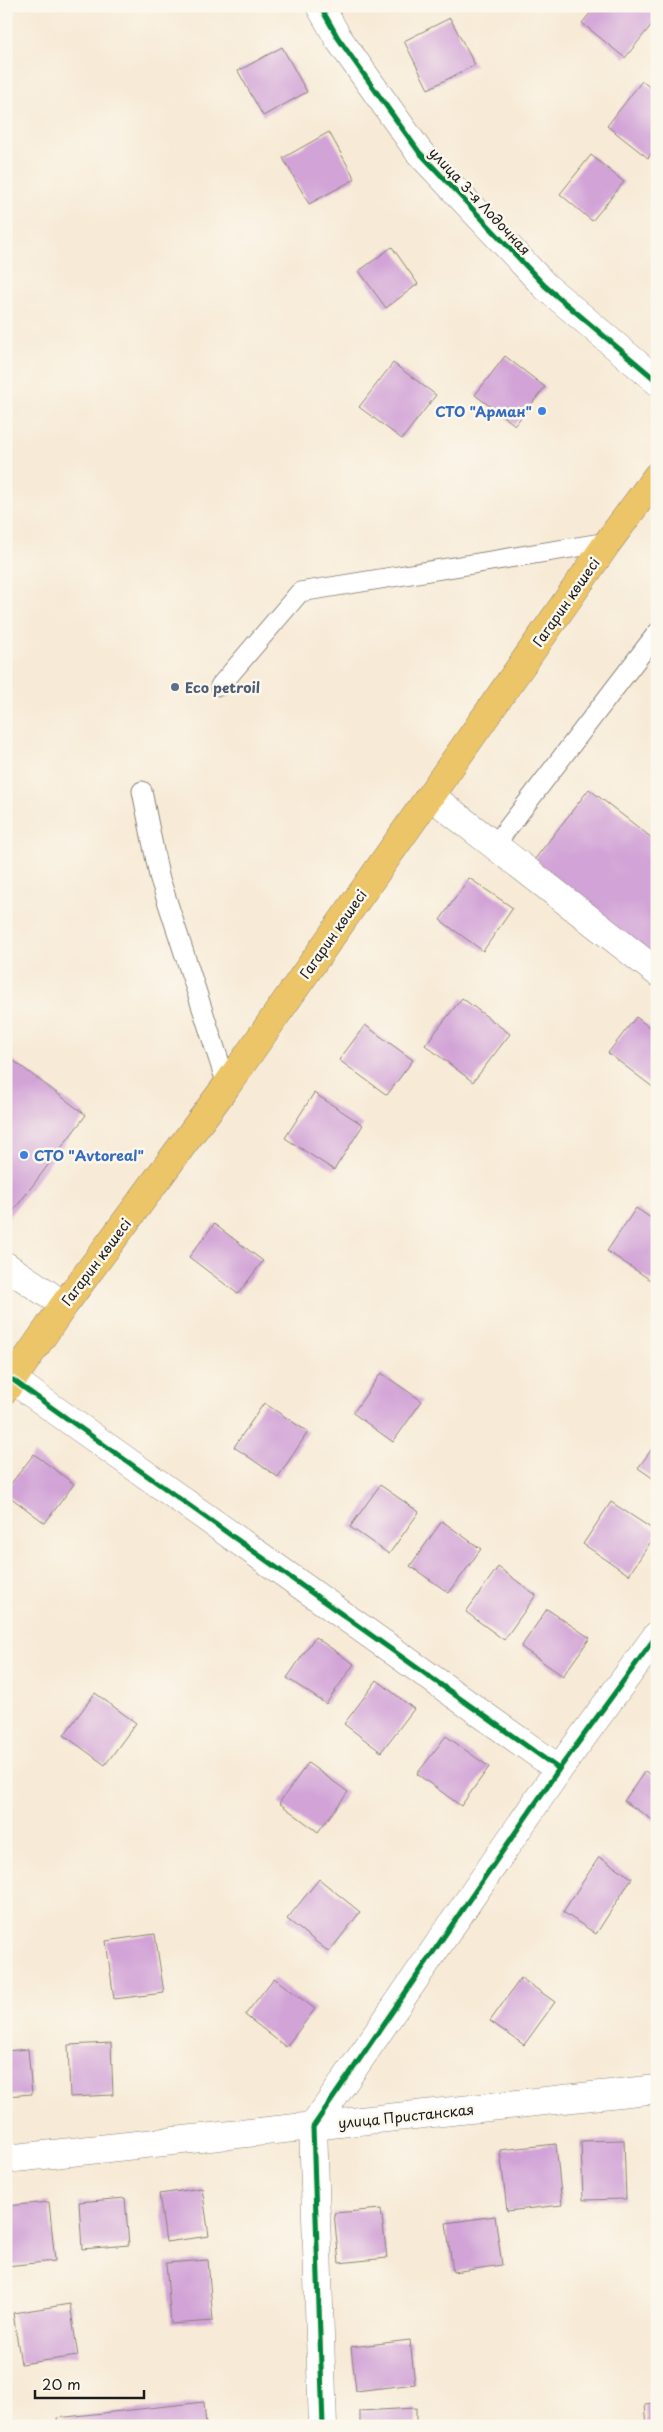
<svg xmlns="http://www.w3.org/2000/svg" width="663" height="2432" viewBox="0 0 663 2432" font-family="'Playpen Sans',sans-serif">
<rect width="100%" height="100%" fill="#fbf7ec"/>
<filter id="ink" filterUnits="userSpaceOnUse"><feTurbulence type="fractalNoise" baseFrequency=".02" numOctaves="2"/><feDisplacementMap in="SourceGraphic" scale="10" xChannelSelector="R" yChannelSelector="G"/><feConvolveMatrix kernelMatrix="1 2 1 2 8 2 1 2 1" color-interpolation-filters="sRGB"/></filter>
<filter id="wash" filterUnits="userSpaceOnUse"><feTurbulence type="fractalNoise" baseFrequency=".0096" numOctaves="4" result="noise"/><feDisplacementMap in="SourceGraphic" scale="20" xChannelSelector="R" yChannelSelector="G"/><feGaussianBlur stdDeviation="1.12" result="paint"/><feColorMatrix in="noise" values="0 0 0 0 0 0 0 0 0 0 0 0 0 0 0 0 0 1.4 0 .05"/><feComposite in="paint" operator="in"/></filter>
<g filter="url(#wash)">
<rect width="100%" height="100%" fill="#f7ead6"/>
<g id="blocks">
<path fill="#d1a3d7" d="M596,6H649L657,13V18L625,58L582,23Z
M450,18L475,65L428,89L404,41Z
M282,47L307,92L263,116L238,71Z
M642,81L657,93V146L648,158L607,126Z
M329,132L355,179L309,204L283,158Z
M591,155L624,182L592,221L560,194Z
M392,247L418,284L386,308L359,271Z
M505,356L545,387L515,425L475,395Z
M393,363L436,395L402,439L359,407Z
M589,789L657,842V962L531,864Z
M469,878L513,908L483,951L440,920Z
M462,998L510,1034L473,1082L425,1045Z
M636,1017L657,1033V1085L654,1088L608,1053Z
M365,1025L413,1060L387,1095L339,1060Z
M6,1055L86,1115L8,1218L6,1216Z
M314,1093L363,1125L334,1170L285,1138Z
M636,1208L657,1222V1274L652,1281L607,1251Z
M214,1224L263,1261L238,1294L189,1257Z
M381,1373L422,1401L393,1442L353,1413Z
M264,1403L308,1432L278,1477L234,1447Z
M657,1442V1481L638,1468Z
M34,1454L74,1484L45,1523L6,1494V1490Z
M380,1485L419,1512L389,1554L350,1527Z
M611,1502L657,1532L629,1575L583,1544Z
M442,1521L481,1549L449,1593L410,1566Z
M498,1567L536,1595L504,1640L466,1612Z
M547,1609L590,1638L563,1676L521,1647Z
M315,1637L354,1664L326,1704L287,1678Z
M377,1680L414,1709L381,1752L344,1724Z
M95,1693L136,1723L105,1765L64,1735Z
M446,1736L489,1767L461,1806L417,1774Z
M308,1763L348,1792L318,1832L279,1803Z
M645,1771L657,1779V1823L624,1801Z
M599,1857L632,1878L596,1934L563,1912Z
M319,1879L360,1912L329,1952L287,1919Z
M155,1934L164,1993L114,1999L106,1941Z
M274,1978L315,2009L286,2047L245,2015Z
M521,1978L555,2002L524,2045L490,2021Z
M111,2043L113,2095L70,2097L68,2045Z
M28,2049L32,2094L6,2096V2051Z
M624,2140L626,2199L583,2200L581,2141Z
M556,2144L562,2205L507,2211L500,2150Z
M202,2188L209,2236L166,2242L159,2194Z
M125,2198L129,2245L82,2249L79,2202Z
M49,2202L55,2261L6,2266V2206Z
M381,2209L387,2258L339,2263L334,2213Z
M495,2216L502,2265L453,2272L446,2223Z
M208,2260L213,2321L171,2324L166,2263Z
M70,2304L78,2356L21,2364L13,2313Z
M410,2340L415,2384L356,2391L351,2347Z
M204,2402L206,2426H58L57,2418Z
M657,2403V2426H647L645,2404Z
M416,2408V2426H360V2411Z"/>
</g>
</g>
<g filter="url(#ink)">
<use href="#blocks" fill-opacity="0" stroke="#8a8379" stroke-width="1"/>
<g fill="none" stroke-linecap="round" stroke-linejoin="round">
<g stroke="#8a8379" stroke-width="21">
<path id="lane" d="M220,686L300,592L608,542
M142,791L159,876L227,1085
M494,846L657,633"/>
</g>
<g stroke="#8a8379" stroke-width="29">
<path id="street" d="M320,6L338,38L419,152L545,286L657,381
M431,796L657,972
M6,1266L64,1305
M13,1380L559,1769
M6,2159L657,2089
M323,2426L313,2127L559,1769L657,1635"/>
</g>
<g stroke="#8a8379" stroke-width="29">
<path id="highway" d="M6,1389L64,1305L227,1085L608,542L657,476"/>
</g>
<use href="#lane" stroke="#fff" stroke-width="19"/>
<use href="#street" stroke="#fff" stroke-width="28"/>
<use href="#highway" stroke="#edc569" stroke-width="28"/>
<g stroke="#fbf7ec" stroke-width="8">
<path id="cycleway" d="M320,6L338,38L419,152L545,286L657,381
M13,1380L559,1769
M323,2426L313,2127L559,1769L657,1635"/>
</g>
<use href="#cycleway" stroke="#00873e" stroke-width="5"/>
</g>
</g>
<g fill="#3f7fe0" stroke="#fbf7ec" stroke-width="2">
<circle cx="542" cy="411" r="5"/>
<circle cx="24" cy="1155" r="5"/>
</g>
<circle fill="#5c6f8a" stroke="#fbf7ec" stroke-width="2" cx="175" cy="687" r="5"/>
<g text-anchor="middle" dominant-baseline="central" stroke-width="5" stroke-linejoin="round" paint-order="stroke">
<g font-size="14" fill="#1c1c1c" stroke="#fbf7ec">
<text transform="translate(480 201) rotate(47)">улица 3-я Лодочная</text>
<text transform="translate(566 602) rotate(-55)">Гагарин көшесі</text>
<text transform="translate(333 934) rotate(-55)">Гагарин көшесі</text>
<text transform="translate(96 1262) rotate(-53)">Гагарин көшесі</text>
<text transform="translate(406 2116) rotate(-6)">улица Пристанская</text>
</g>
<g font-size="14" font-weight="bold" fill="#366cbe" stroke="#fbf7ec" text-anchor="end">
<text x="532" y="411">СТО "Арман"</text>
<text x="34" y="1155" text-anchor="start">СТО "Avtoreal"</text>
</g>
<g font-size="14" font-weight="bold" fill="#4e5e75" stroke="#fbf7ec" text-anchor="start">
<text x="185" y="687">Eco petroil</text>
</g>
</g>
<rect width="663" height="2432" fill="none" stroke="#fbf7ec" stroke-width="25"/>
<path d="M35 2390v8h109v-8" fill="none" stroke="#1c1c1c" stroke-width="2.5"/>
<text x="42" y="2390" font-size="15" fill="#1c1c1c" stroke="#fbf7ec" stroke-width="4" paint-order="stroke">20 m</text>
</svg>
